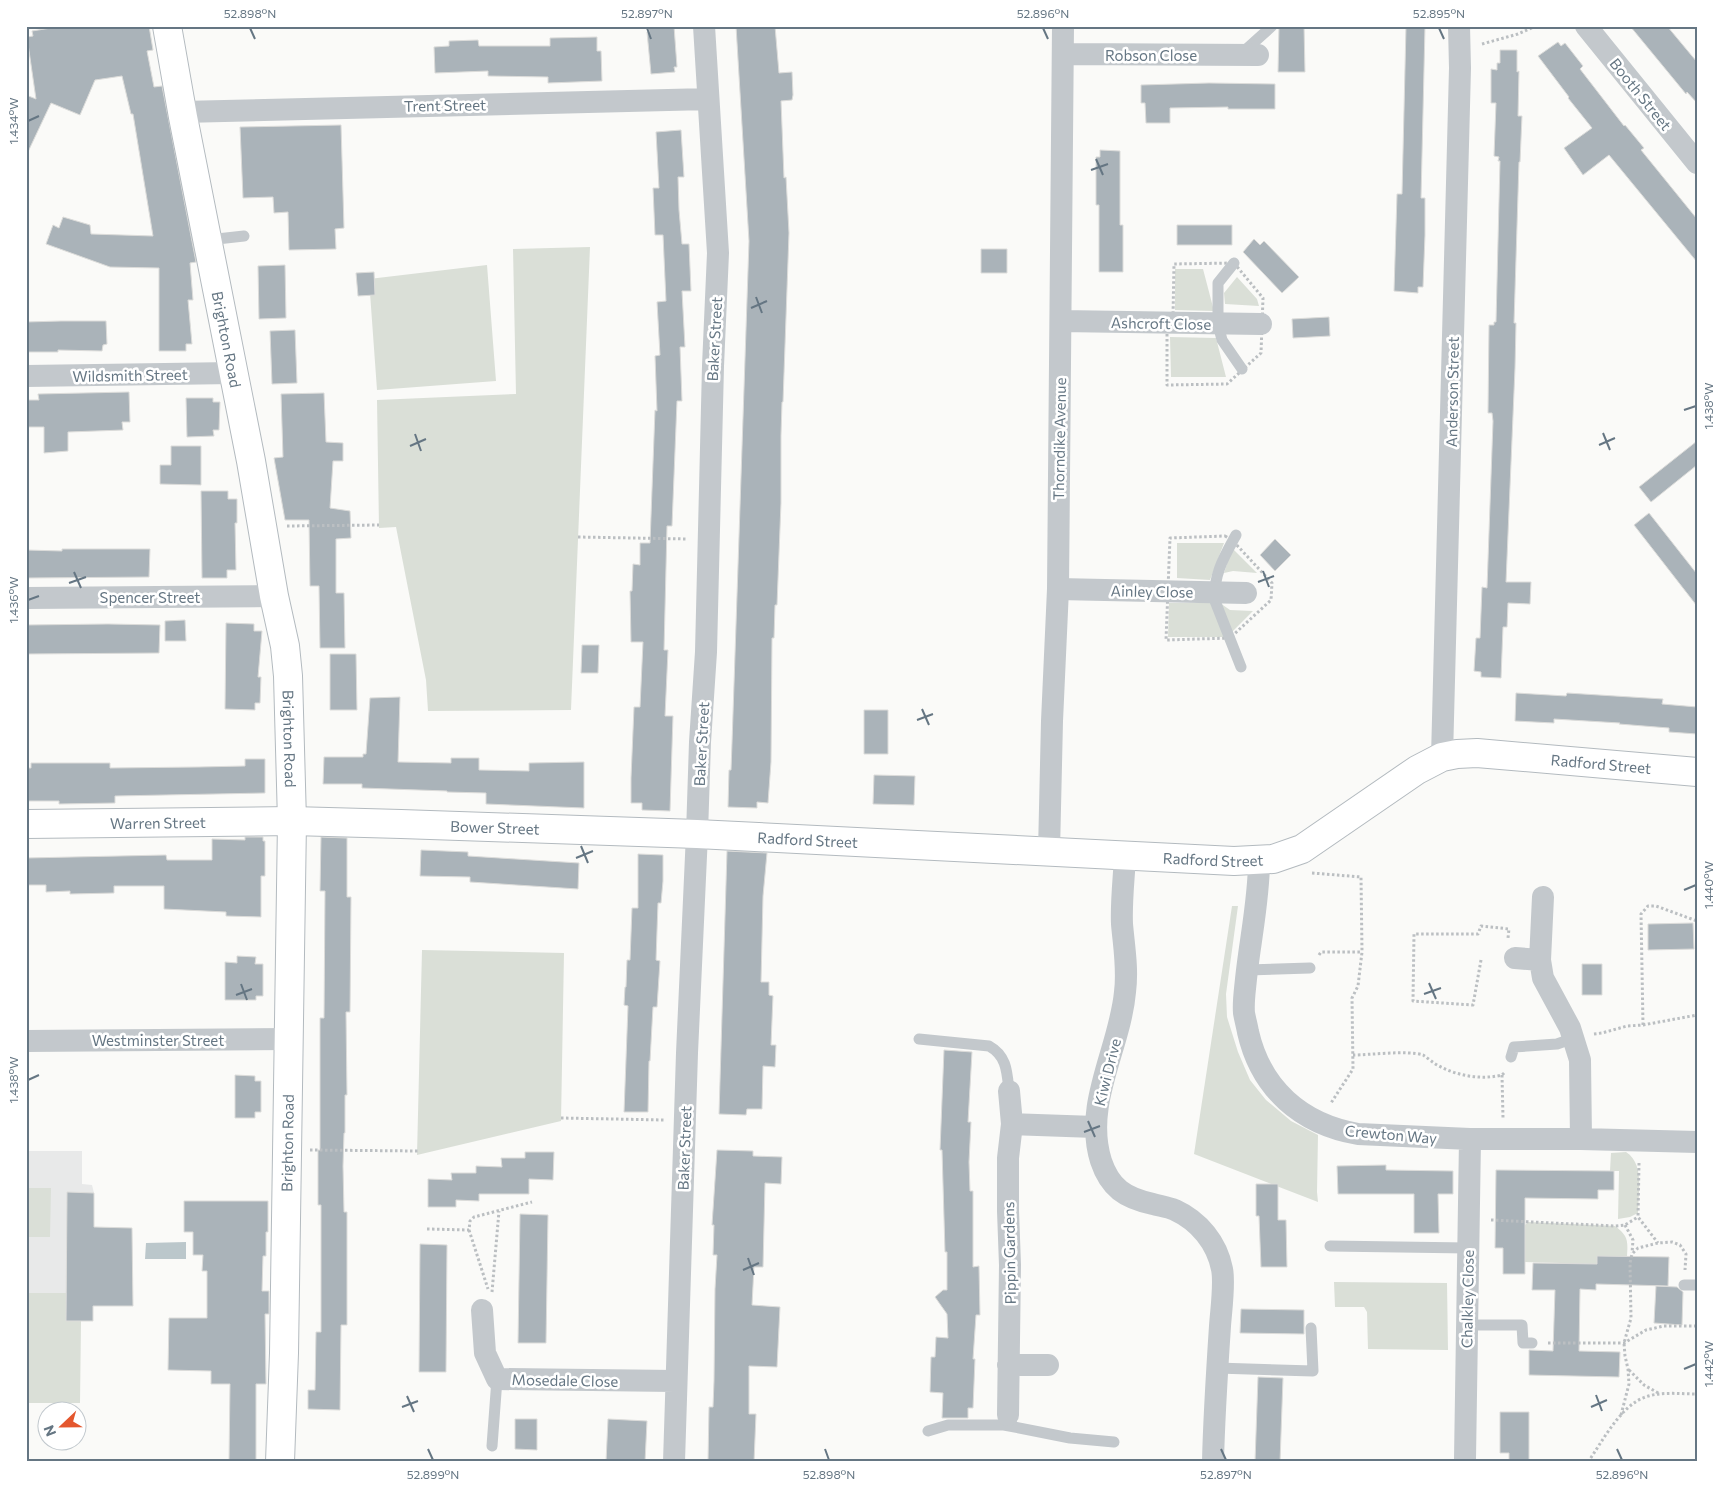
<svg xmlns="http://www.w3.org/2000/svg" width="1723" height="1488" viewBox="0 0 1723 1488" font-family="Commissioner,sans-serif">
<rect width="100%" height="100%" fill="#fafaf8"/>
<path fill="#e8e9e9" d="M26,1151H82V1184L92,1185L94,1193H67L66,1321L80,1403H26Z"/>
<path fill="#dadfd7" d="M590,247L571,710L428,711L426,680L396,527L379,528L377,400L516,394L513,249Z
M487,265L496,381L377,390L369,279Z
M1175,269H1203L1214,311L1175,310Z
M1237,277L1257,299L1259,306L1225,304L1224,293Z
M1170,337L1216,338L1226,377H1171Z
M1177,543H1224L1210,580L1177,578Z
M1232,548L1257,573L1233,571L1224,573Z
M1169,603H1211L1224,637H1168Z
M1220,603L1230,610L1253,611L1231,633Z
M1232,906H1238L1226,994L1227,1017L1238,1052L1250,1080L1266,1100L1291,1121L1318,1135L1317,1192L1318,1202L1194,1154Z
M422,950L564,953L561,1121L417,1155Z
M1626,1152C1645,1164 1638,1193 1638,1213L1630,1217L1618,1219L1619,1171H1610L1611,1153Z
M26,1188H51L50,1237H26Z
M1528,1222L1615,1226C1628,1236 1628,1240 1627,1256H1597V1264L1523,1262L1525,1225Z
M1334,1282L1447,1283L1448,1350L1368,1349L1367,1312L1364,1307H1335Z
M26,1293H66V1321H81L80,1403H26Z"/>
<path fill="#bbc7cb" d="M186,1242V1259H145L146,1243Z"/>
<path fill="#aab3b9" stroke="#dcdcda" d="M64,26H149L153,50L147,51L154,87L162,86L196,262L190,263L193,300H188L192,344H186V351H159V268L110,267L46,244L53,225L59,228L63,217L90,225L91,234L153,236L133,114H131L122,76L95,80L80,115L51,103L26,156V95L36,99L27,37L33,36L32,31Z
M648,26H674L677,67H674L675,72L651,74L647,32H649Z
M736,26H775L779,73L792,72L793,95L792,100L781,101L784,178L786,177L789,233L783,402H782L781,435V503L777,605H775L774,638H772L771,762L768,803L757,802V808L728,807L729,770H731L732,743L749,241Z
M1279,26H1304L1305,72H1278Z
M1406,26H1425L1421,198H1425V235L1423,287H1418V293L1394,291L1397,194H1402Z
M1630,26H1667L1697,62V103L1687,92L1686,94Z
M597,37V51H601L602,81L548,83V77L488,76V71L435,73L434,47L449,46V41L478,40L479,46H550V38Z
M1558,42L1561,46L1565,43L1583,66L1580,69L1624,126L1625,125L1644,148L1641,150L1697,219V262L1609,155L1583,175L1564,148L1592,128L1568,98L1569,97L1538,56Z
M1500,50H1517V72L1519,71L1518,116H1522L1520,162H1519L1514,323H1516L1515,368L1506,582H1531L1530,604L1508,603L1507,627H1503L1501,678L1481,677V672L1474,671L1476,638H1480L1482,587L1487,588L1493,421L1492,413H1488L1489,325H1494V322H1496L1500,161H1498L1499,157L1494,156L1496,103H1491V69L1497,70V63H1500Z
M1209,83L1275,84V109H1228V107L1170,108V123H1146L1145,103H1141V85Z
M341,125L344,228L335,229L336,249L289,250L288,212L274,213L273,197L243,198L240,127Z
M681,130L684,177H678L679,210L682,244H689L691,291H682L685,347H680L682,401H677L672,526H667L664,650H668L665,716H673L670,811L642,810V803H631V778L634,707H640L643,642H631L630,591H632L633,564L640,565V543H650L655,410L657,411L655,356L660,355L657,302L666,301L663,235H655L653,188H659L656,132Z
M1100,150L1120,151V225H1123V272H1099V205H1096V157H1100Z
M1177,225H1232V245H1177Z
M1254,239L1260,245L1264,241L1299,277L1282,293L1243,252Z
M981,249H1007V273H981Z
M285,265L286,318L259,319L258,266Z
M374,272L375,295L358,296L356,273Z
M1329,317L1330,336L1293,338L1292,319Z
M61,321H106L107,344L103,345L102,351L58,350V352H27L26,322Z
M295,330L297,383L272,384L270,331Z
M129,392L130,422H122L123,430L68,432V451L44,453V427H26V400H39L38,394Z
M324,393L326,442L343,443V461H333L330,508L350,511L351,538L336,539V593H344L345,648H320L319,586H310L309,520H285L274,458L283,457L281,394Z
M186,398H213V402H220L219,430H213L214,436L187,437Z
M1697,441V465L1651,502L1639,487Z
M171,446H201V485L160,484V465H171Z
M201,491H228V499H237V523H235L236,570H227V578H202Z
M1649,513L1697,574V606L1634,525Z
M1275,539L1291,555L1275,571L1260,555Z
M62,549H150L149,577L26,578V550L62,551Z
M185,620L186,641H165V621Z
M226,623L254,624V631H262L258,677H261L260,703H255V710L225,709Z
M108,624L160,625L159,653L26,654V625Z
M582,645H599L598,673H581Z
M330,654H356L357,710H330Z
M1516,693L1566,696L1567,693L1663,699L1662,704L1697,707V734L1669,732V728L1619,724L1620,723L1554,719V723L1515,721Z
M400,697L398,762L451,763V758H479V770L529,771V763L584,762V808L486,804V793L447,792V791L362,788V784H323L324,757H363V754H366L370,698Z
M864,710H888V754H864Z
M245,759H265V793L115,796V803L59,804V801H26V768H31V763H110V768L199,767L245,766Z
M874,775L915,776L914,805L873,804Z
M245,837H263V841H265V876H261V917L226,916V912L164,909V886H114V893L70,894V891L46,892V885H26V858L166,855L167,860H212V839L245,840Z
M321,837L347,838V897H351L350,1012H346L347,1095H345V1133H344L343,1166L344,1212H347V1325H341L340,1410L308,1409V1390H315L316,1332H321V1205H318V1150H320V1018H324L325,891H320Z
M421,850L468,852V856L579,863L578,889L470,882V877L420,876Z
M727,851L767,853L763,896L761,982H769V995L773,996L771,1045H776L775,1067L763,1066L762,1109H747L746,1115L719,1114Z
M638,854L663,855V881L661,903H658L657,931L656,960L660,961L657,1007H653L650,1061H649L648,1112H624L628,1006L624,1005L625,987H626L627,960H630L632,908H638Z
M1693,923L1694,949L1648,950V924Z
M237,956L256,957L255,964H263V996H256V1000H225V962L237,963Z
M1582,964H1602V995H1582Z
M944,1050L972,1052L968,1122H971L969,1162L970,1191H973V1267L979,1266L980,1315H976L973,1359H975L973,1408H968V1418H942L943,1393L930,1392L931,1357H935L936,1337L948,1338L947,1314L935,1297L943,1290H947V1252H945L942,1150H940Z
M235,1075L255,1076V1081H261V1112H255V1118H235Z
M717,1150L753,1151V1156L782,1157L781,1184L765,1183L763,1267H754L752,1305L780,1307L777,1367L749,1366V1414H756L754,1462H708L709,1407H713L714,1381L715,1289L717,1255H713L714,1225H712Z
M525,1152H554L553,1180L529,1179V1194H479V1201L456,1200V1207H428V1179L452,1180L451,1173H476V1166L502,1167L501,1158H525Z
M1386,1165V1170L1453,1171V1194H1438L1439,1233H1414V1194H1338L1337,1166Z
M1496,1170L1614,1171V1190H1598V1199L1525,1198V1274H1503V1248H1495Z
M1256,1184H1278V1220H1286L1287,1267H1261L1259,1216H1256Z
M67,1192L94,1193V1227L132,1228L133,1306H93V1321H66Z
M184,1201H268V1232H266V1256H263L262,1291H269V1314H265L266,1384H256V1462H229L230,1384H211V1371L168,1370L169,1318H207V1271H202L203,1255H193V1232H184Z
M520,1214L548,1215L546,1343H518Z
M420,1244L447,1245L446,1372H419Z
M1597,1256L1669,1257L1668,1286L1596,1284V1290L1580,1289L1579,1351L1620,1352L1619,1377L1529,1375V1350L1553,1351L1555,1290H1532L1533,1263L1597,1264Z
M1656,1286L1677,1287L1683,1292L1682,1325L1654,1323Z
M1241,1309L1304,1310V1334L1240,1333Z
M1258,1377L1283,1378L1280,1462H1255Z
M1500,1412H1529V1462H1509V1453H1500Z
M515,1419H537V1450L515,1449Z
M608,1419L647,1421L645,1462H606Z"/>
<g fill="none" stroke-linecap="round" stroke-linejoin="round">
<g stroke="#b3babf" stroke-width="30">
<g id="secondary">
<path id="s1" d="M167,26L183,117L251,461L274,596L285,646L288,676L292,821L284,1353L280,1462"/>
<path id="s2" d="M26,824L292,821L401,824L697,834L1234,861L1273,859L1302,849L1417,770L1442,757L1457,754L1477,753L1697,772"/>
</g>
</g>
<path stroke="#bbbfc2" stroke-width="3" stroke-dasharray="2.5 2.5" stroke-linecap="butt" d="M1482,44L1518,34L1536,26
M1234,263L1263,298L1261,353L1227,384L1167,385V323L1173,316L1174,264Z
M287,526L379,525
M1225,536L1233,541L1272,583L1271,600L1230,638L1166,640L1170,538Z
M578,537L688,539
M1312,873L1361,877L1362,952L1358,986L1352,998L1353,1069L1331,1103
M1319,955L1321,952H1362
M1481,960L1473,1005L1413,1001L1414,934H1478L1481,926L1509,929L1508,938
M1643,1025L1641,914L1648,906H1656L1697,921
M1594,1034L1602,1033L1627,1026L1643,1025L1697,1015
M1353,1055C1370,1055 1408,1050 1423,1055C1428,1058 1433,1063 1439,1066C1458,1076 1481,1080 1502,1075L1505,1072
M1502,1075L1503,1118
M561,1118L664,1120
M310,1150L418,1151
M1639,1163L1638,1217L1658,1243
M1491,1220L1615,1226L1625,1225L1638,1217
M1625,1225L1633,1240L1632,1253
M427,1229L469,1230L470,1221L474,1217L532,1202
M469,1230L488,1289
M492,1292L499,1211
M1548,1343H1624L1646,1330L1664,1326H1697
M1629,1370L1644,1385L1660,1394
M1621,1415L1629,1384L1628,1369L1625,1356L1624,1343L1631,1318L1630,1263L1632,1254L1638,1248L1658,1243L1672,1242L1680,1245L1686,1254L1685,1270
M1588,1462C1602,1442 1620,1407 1643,1398C1659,1391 1680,1394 1697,1394"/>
<path stroke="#c3c8cc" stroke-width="11" d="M1242,53L1272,26
M208,240L244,236
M1234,263L1218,283V324L1222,340L1242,369
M1236,535C1224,557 1213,575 1215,601L1241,667
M1247,970L1310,968
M919,1039L989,1046C1007,1056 1007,1072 1009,1091
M1511,1057L1514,1047L1557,1044L1574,1038
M1330,1246L1468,1248
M1684,1285H1697
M1467,1325H1522L1523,1343H1532
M1217,1368L1313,1371L1311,1328
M1004,1425L1070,1438L1114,1442
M928,1431L948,1425H1004L1006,1419
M492,1446L497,1379"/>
<path stroke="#c3c8cc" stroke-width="22" d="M1586,26L1697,163
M1063,54L1258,55
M182,112L708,99
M1061,321L1261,324
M26,376L234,373
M1058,589L1246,593
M26,598L274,596
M1442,757L1460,68L1459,26
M1049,852L1052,721L1058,589L1063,26
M1125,856C1124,878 1121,901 1122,924C1124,947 1128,969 1125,992C1120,1048 1083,1104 1101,1161C1110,1188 1125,1198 1153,1204C1160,1206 1168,1207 1175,1210C1199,1221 1217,1243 1222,1269C1225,1283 1221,1311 1220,1326C1217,1371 1214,1416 1213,1462
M1259,861C1259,900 1250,940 1246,979C1245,990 1243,1002 1244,1013C1245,1019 1247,1026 1248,1032C1261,1089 1301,1124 1358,1134L1470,1139H1581L1697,1142
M1543,897L1540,960L1543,978L1570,1028L1580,1060L1581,1139
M1515,958L1540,960
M26,1041L289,1039
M1012,1124L1095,1127
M482,1310L485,1353L497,1379L675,1381
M1008,1365H1048
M1008,1415L1010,1265L1008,1211V1158L1012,1124L1009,1091
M1465,1459L1470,1139
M674,1462L687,1053L697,834L700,742L706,652L713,366L718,253L704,26"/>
<use href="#secondary" stroke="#fff" stroke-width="28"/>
</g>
<path fill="none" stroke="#657683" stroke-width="2" d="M250,28L255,39M647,28L651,39M1043,28L1048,39M1439,28L1444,39M28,121L39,116M1096,159L1103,175M1091,170L1108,164M756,297L762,313M751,308L767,301M1684,410L1696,406M1603,433L1610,450M415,434L421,451M1599,445L1615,438M410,446L426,439M1263,571L1269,587M74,572L81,588M1258,582L1274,576M69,583L86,577M28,600L39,596M922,709L929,725M917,720L933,714M581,846L588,863M576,858L593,851M1684,890L1696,885M1429,983L1436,999M241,984L247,1000M1424,994L1441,988M236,995L252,989M28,1080L39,1075M1088,1121L1095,1137M1084,1132L1100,1126M748,1258L754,1275M743,1270L759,1263M1684,1369L1696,1364M1596,1395L1602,1411M407,1396L414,1412M402,1407L418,1401M1591,1407L1607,1400M428,1449L433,1460M825,1449L829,1460M1221,1449L1226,1460M1617,1449L1622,1460"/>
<g text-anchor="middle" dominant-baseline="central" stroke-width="5" stroke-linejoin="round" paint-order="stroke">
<g font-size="15" fill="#657683" stroke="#fff">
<text x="1151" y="55">Robson Close</text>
<text transform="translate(1641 94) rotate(51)">Booth Street</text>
<text transform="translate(445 105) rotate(-1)">Trent Street</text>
<text transform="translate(1161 323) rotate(1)">Ashcroft Close</text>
<text stroke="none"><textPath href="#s1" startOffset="319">Brighton Road</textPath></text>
<text transform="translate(714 339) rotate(-87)">Baker Street</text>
<text transform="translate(130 375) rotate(-1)">Wildsmith Street</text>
<text transform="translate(1452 392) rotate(-89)">Anderson Street</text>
<text transform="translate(1059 439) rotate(-89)">Thorndike Avenue</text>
<text transform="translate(1152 591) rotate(1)">Ainley Close</text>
<text x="150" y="597">Spencer Street</text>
<text stroke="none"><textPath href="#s1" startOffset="724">Brighton Road</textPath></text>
<text transform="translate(701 744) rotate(-87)">Baker Street</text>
<text stroke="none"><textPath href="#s2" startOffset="1606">Radford Street</textPath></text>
<text stroke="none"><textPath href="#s2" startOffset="132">Warren Street</textPath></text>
<text stroke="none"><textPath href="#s2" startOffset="469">Bower Street</textPath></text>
<text stroke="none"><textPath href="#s2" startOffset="782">Radford Street</textPath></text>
<text stroke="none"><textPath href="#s2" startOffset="1188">Radford Street</textPath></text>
<text x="158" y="1040">Westminster Street</text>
<text transform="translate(1107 1072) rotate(-76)">Kiwi Drive</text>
<text transform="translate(1391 1134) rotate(5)">Crewton Way</text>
<text transform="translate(287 1143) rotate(-89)">Brighton Road</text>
<text transform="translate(684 1148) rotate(-88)">Baker Street</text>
<text transform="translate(1009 1253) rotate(-91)">Pippin Gardens</text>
<text transform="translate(1467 1299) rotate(-89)">Chalkley Close</text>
<text transform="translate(565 1380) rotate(1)">Mosedale Close</text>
</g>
</g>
<rect width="1723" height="1488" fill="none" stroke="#ffffff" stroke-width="55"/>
<g transform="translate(62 1426) rotate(248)"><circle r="24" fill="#ffffff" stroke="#c1c8cd"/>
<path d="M0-4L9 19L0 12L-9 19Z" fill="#e4572e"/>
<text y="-8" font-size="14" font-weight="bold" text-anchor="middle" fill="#657683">N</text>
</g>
<rect x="28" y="28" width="1668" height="1432" fill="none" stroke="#657683" stroke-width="2"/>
<g font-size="12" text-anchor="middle" fill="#657683">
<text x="250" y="18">52.898°N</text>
<text x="647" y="18">52.897°N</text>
<text x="1043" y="18">52.896°N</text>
<text x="1439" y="18">52.895°N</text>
<text transform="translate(14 121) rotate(-90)" y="4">1.434°W</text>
<text transform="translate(1709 406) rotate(-90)" y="4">1.438°W</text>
<text transform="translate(14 600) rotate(-90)" y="4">1.436°W</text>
<text transform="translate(1709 885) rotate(-90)" y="4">1.440°W</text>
<text transform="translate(14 1080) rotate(-90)" y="4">1.438°W</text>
<text transform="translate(1709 1364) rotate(-90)" y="4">1.442°W</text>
<text x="433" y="1479">52.899°N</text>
<text x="829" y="1479">52.898°N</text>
<text x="1226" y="1479">52.897°N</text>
<text x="1622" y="1479">52.896°N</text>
</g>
</svg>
